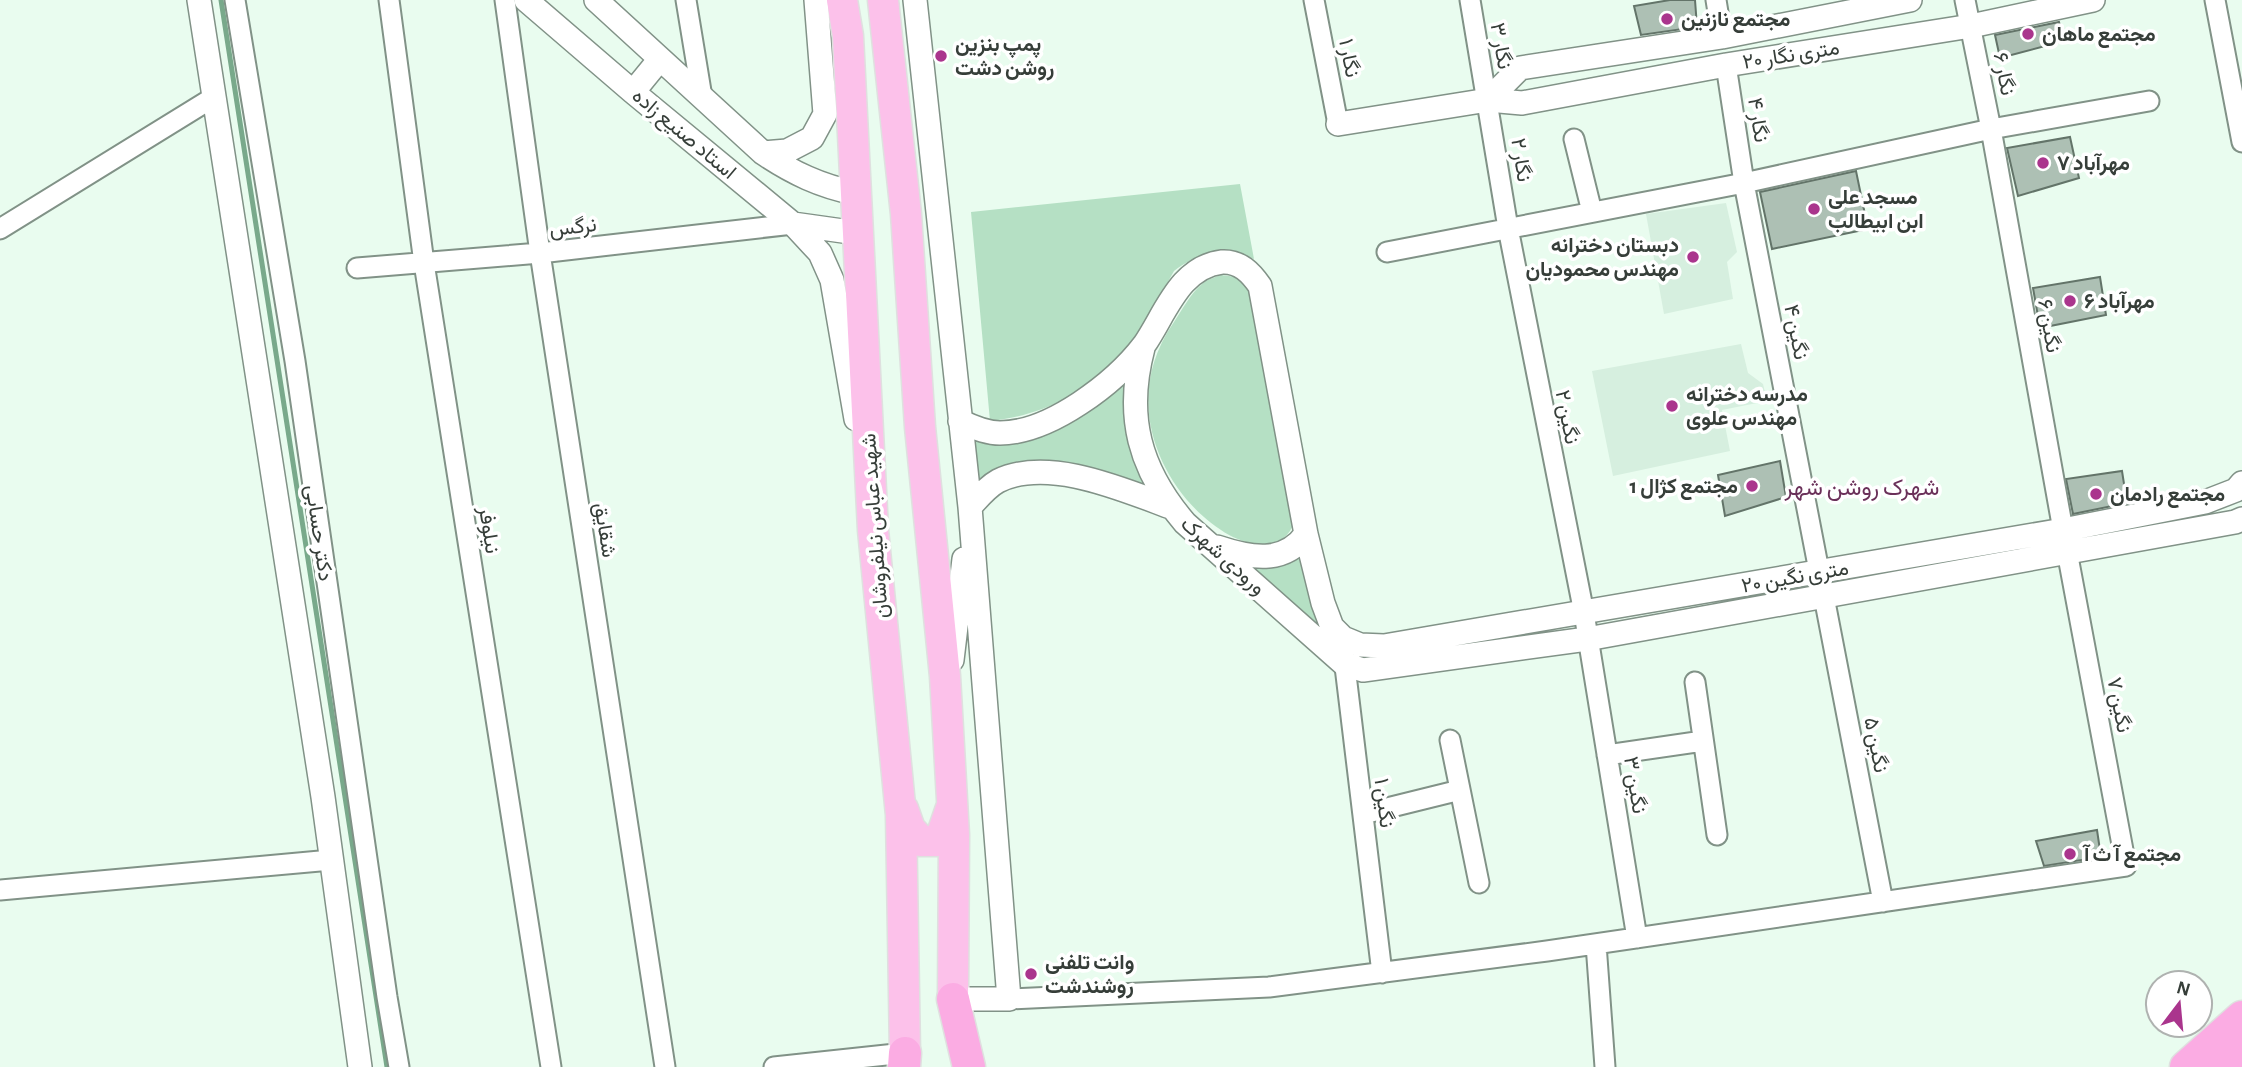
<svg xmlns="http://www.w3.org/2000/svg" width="2242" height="1067" viewBox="0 0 2242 1067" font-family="'Alegreya Sans',Vazirmatn,sans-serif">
<rect width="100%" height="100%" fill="#e9fcef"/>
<path fill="#d6efdf" d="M1726,203L1737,252L1727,262L1733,299L1664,314L1646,214Z
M1741,344L1748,373L1763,384L1767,401L1722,410L1730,451L1613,476L1592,371Z"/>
<path fill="#b5e0c4" d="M1240,184L1254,259C1228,248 1196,253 1174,271C1156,303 1139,341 1112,366C1079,397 1034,417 990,421L971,212Z
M1221,275L1237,277L1247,282L1294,523C1264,601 1082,454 1174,322C1182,310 1191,293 1202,284C1207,279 1216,277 1221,275Z
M1128,374C1119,430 1124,444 1153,491L1120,478L974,487L967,435L1066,423L1104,400Z
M1303,551L1320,631L1244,561Z"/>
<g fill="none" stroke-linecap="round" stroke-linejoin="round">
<path stroke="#79a98b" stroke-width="5" d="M221,0L387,1067"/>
</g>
<path fill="#adc0b4" stroke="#637469" stroke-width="2" d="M1670,0H1695L1697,27L1641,35L1634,6Z
M2059,22L2064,41L2000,58L1995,35Z
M2070,137L2079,178L2018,196L2007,148Z
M1856,171L1868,229L1772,249L1760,192Z
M2100,277L2106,315L2040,328L2033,288Z
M1780,461L1786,497L1725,516L1718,475Z
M2122,471L2127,503L2073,514L2066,479Z
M2097,830L2101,857L2044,866L2036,841Z"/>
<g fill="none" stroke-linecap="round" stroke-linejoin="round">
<g stroke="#819287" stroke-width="23">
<path id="minor" d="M235,0L295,361L387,997L399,1067
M389,0L424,263L551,1067
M505,0L540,253L665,1067
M686,0L702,97
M1314,0L1338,124
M1470,0L1508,228L1584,613L1637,938
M1716,0L1722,37
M2215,0L2242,142
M1726,65L1744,183L1883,902
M1574,139L1592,212
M0,229L214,97
M1387,252L1744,183L1991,129L2149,101
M357,268L540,253L793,224
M1343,650L1382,973
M1695,682L1717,835
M1450,740L1479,883
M1607,755L1703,741
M1363,814L1460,790
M0,890L331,860
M1596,944L1605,1067
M1009,999L1269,987L1547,951L2126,866L2063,530L1991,129L1965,0
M774,1067L905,1053"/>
</g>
<g stroke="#819287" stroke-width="26">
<path id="tertiary" d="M199,0L323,797L360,1067
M526,0L633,92L793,224L857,233
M596,0L763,153C793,173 820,186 855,193
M915,0L970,507L1009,999H953
M633,92L660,59
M1488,100L1520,68L1722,37L1910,0
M1338,124L1488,100L1522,103L1726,65L1971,26L2093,0
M763,153L787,151L812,138L825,114L816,0
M793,224L820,253L832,280L856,419
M1143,348C1125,416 1139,469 1185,523L1344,664L1363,670L1587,639L2235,522L2242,519
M960,421C972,427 986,433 1000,433C1050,433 1115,383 1144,345C1165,315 1179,267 1222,262C1240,261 1251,273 1260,286L1306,534L1323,603L1332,627L1343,638L1360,645L1384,646L2063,530L2205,502L2236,490L2242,483
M970,507C978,498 987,487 998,481C1048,456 1124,490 1173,508
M1217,547C1250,558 1284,565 1306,534
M952,660L964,559"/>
</g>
<g stroke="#dfe0df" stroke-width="33">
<path id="primary" d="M842,0L848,36L873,530L901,815L905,1053
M883,0L906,214L920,427L945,676L954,835L953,999
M903,809L910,829L921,841H936L942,834L951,808"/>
</g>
<g stroke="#dfe0df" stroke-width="35">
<path id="trunk" d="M953,999L969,1067
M904,1067L905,1053
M2186,1067L2242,1017
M2222,1067L2242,1050"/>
</g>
<use href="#minor" stroke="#fff" stroke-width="19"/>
<use href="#tertiary" stroke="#fff" stroke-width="23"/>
<use href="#primary" stroke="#fcc1ea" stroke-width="30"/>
<use href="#trunk" stroke="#fbace3" stroke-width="32"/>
</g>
<g fill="#aa358d" stroke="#fff" stroke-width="2.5">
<circle cx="1667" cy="19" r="7"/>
<circle cx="2028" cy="34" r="7"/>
<circle cx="941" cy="56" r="7"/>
<circle cx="2043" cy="163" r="7"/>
<circle cx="1814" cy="209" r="7"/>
<circle cx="1693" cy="257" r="7"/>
<circle cx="2070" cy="301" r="7"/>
<circle cx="1672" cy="406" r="7"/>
<circle cx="1752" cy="486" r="7"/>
<circle cx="2096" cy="494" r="7"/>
<circle cx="2070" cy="854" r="7"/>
<circle cx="1031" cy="974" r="7"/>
</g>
<g text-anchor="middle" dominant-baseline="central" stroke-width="7" stroke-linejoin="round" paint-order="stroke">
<g font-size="21" font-weight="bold" fill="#363e39" stroke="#fff" text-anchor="start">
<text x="1681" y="19">مجتمع نازنین</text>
<text x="2042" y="34">مجتمع ماهان</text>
<text x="955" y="44">پمپ بنزین<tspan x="955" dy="24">روشن دشت</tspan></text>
<text x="2057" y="163">مهرآباد ۷</text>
<text x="1828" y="197">مسجد علی<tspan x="1828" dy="24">ابن ابیطالب</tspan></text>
<text x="1679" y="245" text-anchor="end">دبستان دخترانه<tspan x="1679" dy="24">مهندس محمودیان</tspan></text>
<text x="2084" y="301">مهرآباد ۶</text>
<text x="1686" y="394">مدرسه دخترانه<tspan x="1686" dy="24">مهندس علوی</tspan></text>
<text x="1738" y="486" text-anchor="end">مجتمع کژال 1</text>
<text x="2110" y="494">مجتمع رادمان</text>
<text x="2084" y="854">مجتمع آ ث آ</text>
<text x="1045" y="962">وانت تلفنی<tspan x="1045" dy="24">روشندشت</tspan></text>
</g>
<g font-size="21" fill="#363e39" stroke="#fff">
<text transform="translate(1501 46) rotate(80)">نگار ۳</text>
<text transform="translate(1791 55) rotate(-9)">۲۰ متری نگار</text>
<text transform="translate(1349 58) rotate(79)">نگار ۱</text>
<text transform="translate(2004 74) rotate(79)">نگار ۶</text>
<text transform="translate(1758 120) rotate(81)">نگار ۴</text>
<text transform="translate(684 134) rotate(40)">استاد صنیع زاده</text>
<text transform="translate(1521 160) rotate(81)">نگار ۲</text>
<text transform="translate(573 227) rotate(-6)">نرگس</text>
<text transform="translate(2049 326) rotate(80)">نگین ۶</text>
<text transform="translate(1796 332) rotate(79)">نگین ۴</text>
<text transform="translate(1567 417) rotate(79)">نگین ۲</text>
<text transform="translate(875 526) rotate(-94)">شهید عباس نیلفروشان</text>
<text transform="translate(489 530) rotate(81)">نیلوفر</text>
<text transform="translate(605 530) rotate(81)">شقایق</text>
<text transform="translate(319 533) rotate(82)">دکتر حسابی</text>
<text transform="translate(1223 556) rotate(42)">ورودی شهرک</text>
<text transform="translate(1795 577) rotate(-10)">۲۰ متری نگین</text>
<text transform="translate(2119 705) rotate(79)">نگین ۷</text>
<text transform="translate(1876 745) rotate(79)">نگین ۵</text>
<text transform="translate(1635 785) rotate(81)">نگین ۳</text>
<text transform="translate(1384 803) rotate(83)">نگین ۱</text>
</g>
<g font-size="23" fill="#6a3059" stroke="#fff">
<text x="1862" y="488">شهرک روشن شهر</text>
</g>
</g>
<g transform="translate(2179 1004) rotate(16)"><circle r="33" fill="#ffffff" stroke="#afb2b0" stroke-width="2"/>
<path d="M0-5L12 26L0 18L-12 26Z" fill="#aa358d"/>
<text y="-10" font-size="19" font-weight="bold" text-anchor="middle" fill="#363e39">N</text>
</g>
</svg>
